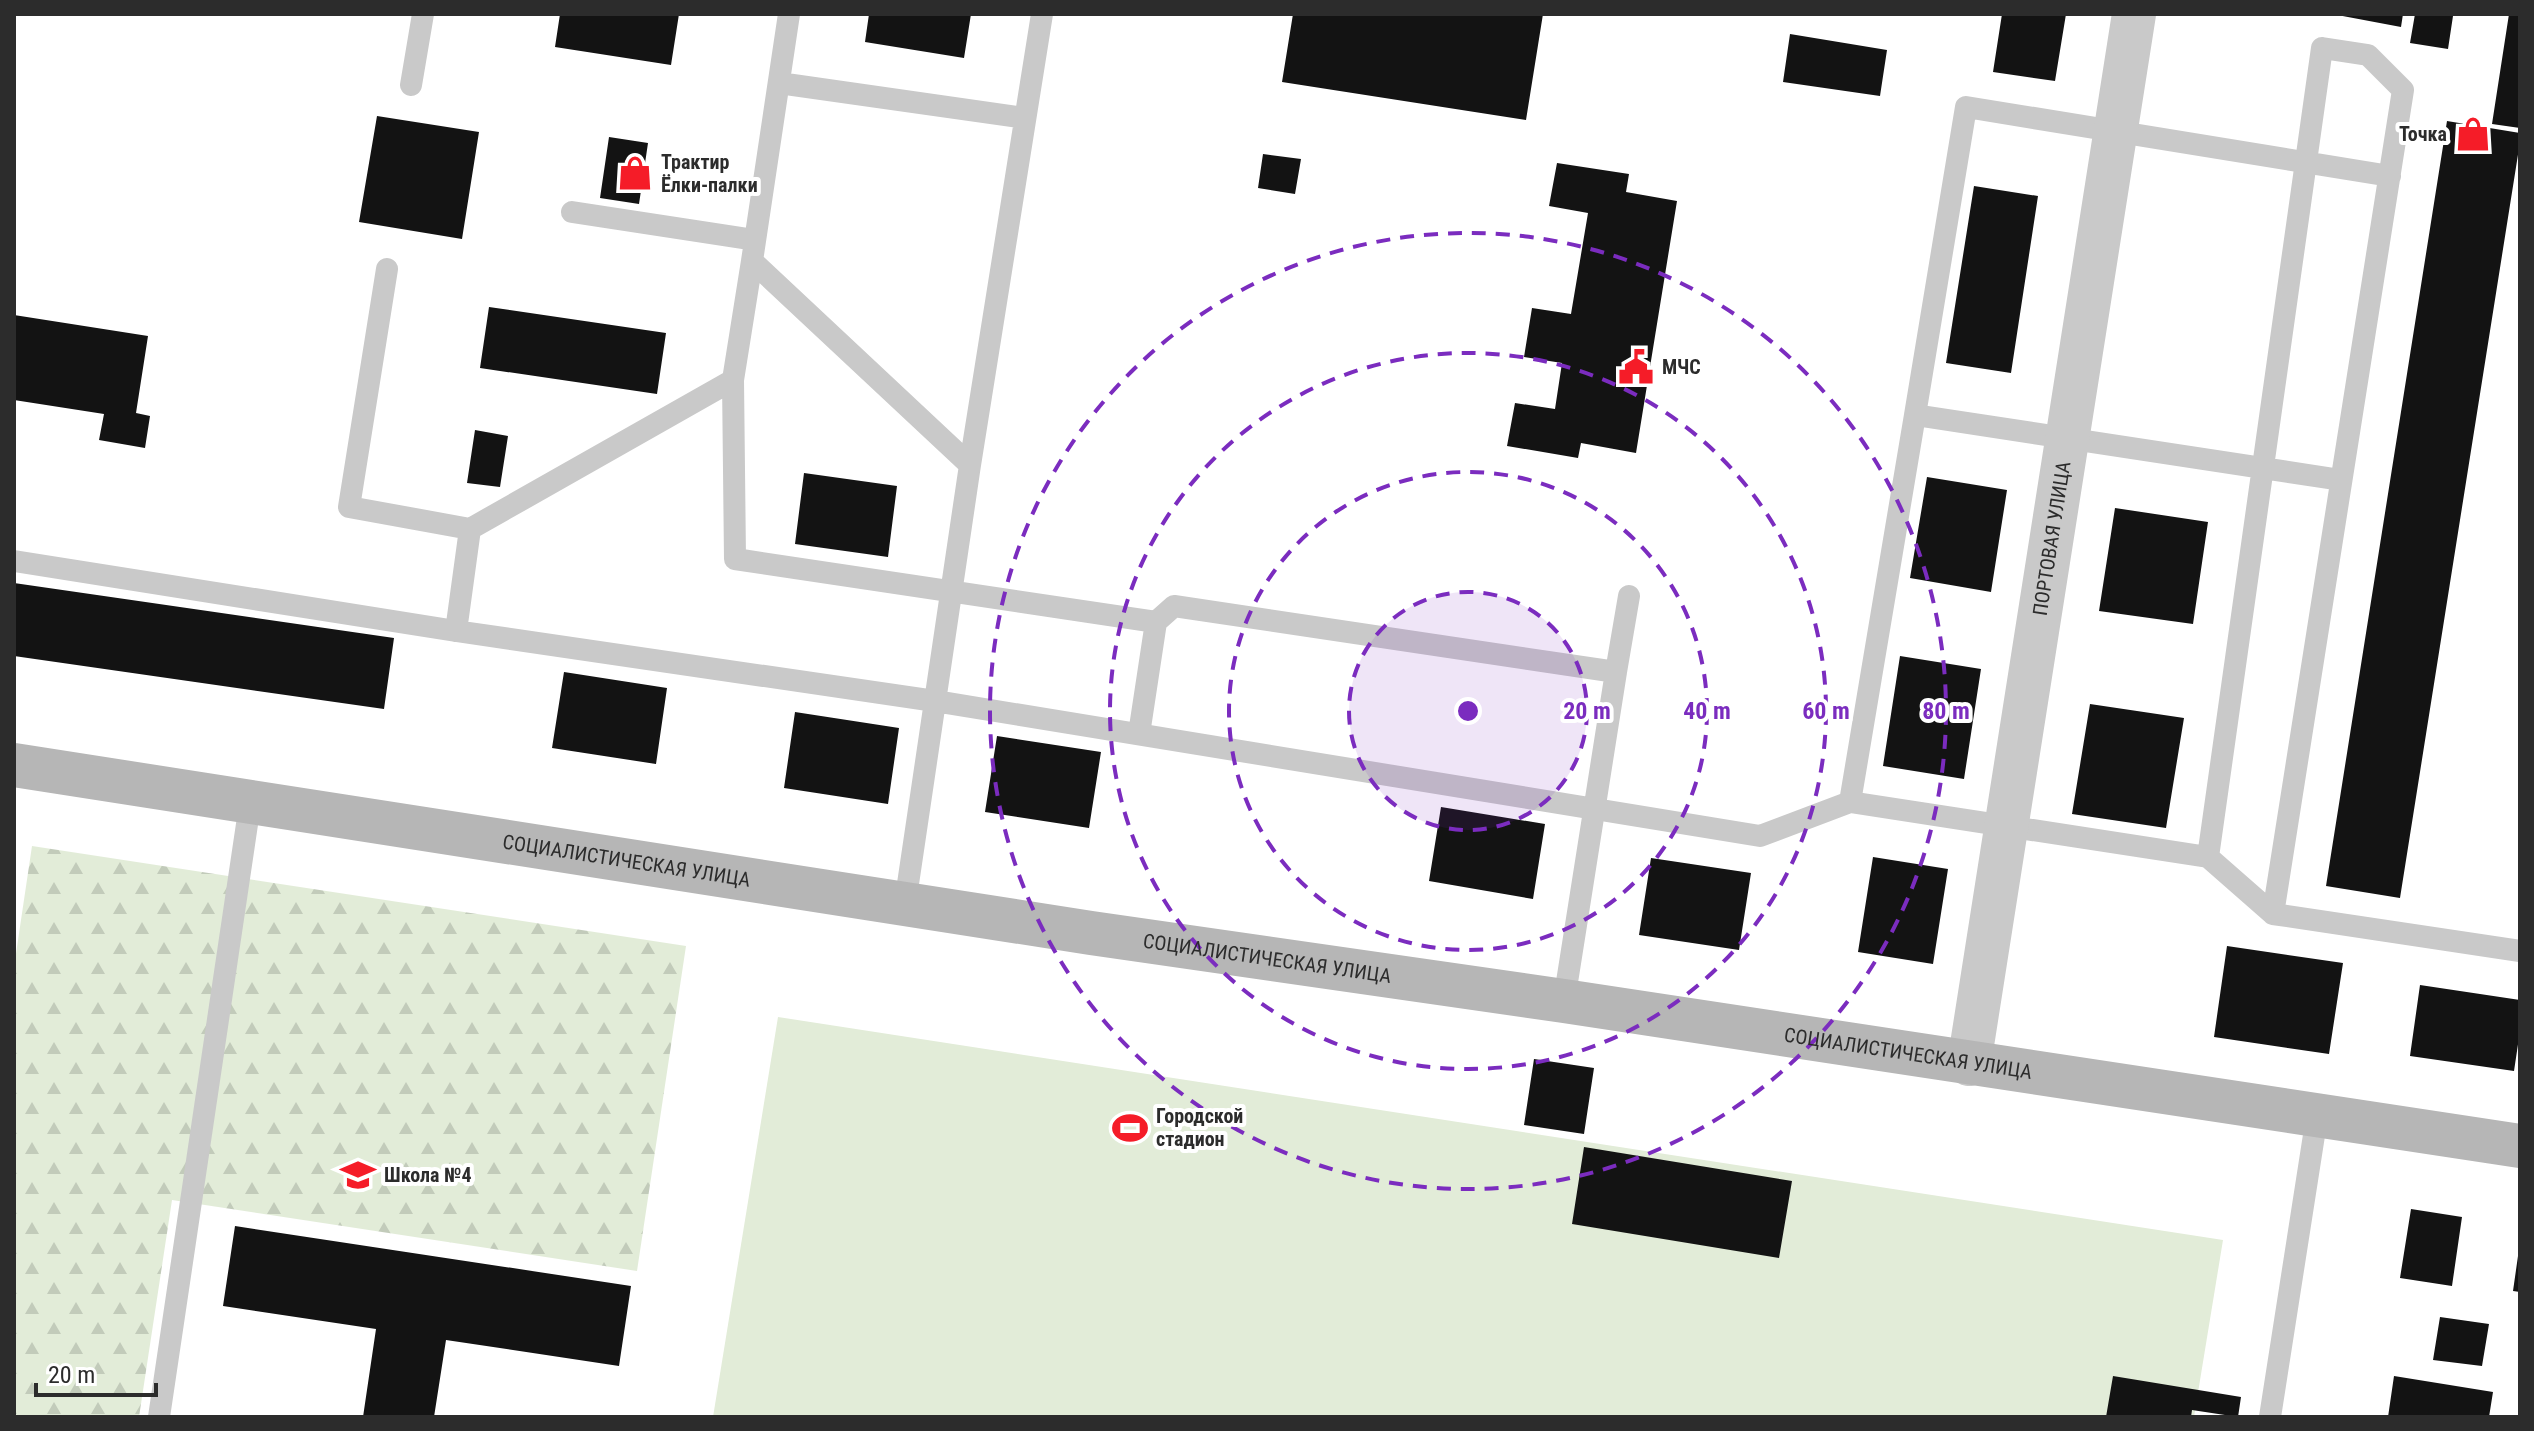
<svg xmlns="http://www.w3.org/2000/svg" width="2534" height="1431" viewBox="0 0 2534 1431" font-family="'Roboto Condensed',sans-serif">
<defs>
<pattern id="forest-firs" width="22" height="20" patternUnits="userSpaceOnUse" patternTransform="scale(2)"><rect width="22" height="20" fill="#e2ecd8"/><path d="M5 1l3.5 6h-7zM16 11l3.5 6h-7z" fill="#c2cbba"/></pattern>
</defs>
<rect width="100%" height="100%" fill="#fff"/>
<path fill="url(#forest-firs)" d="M32,846L686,946L637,1271L172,1200L139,1417H14V967Z"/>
<path fill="#e2ecd8" d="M778,1017L2223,1240L2194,1417H713Z"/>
<path fill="#131313" d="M560,14H679L671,65L555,47Z
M869,14H971L964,58L865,42Z
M1293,14H1543L1526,120L1282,82Z
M2002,14H2066L2055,81L1993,72Z
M2332,14H2403L2401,27Z
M2415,14L2453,16L2448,49L2410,43Z
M2509,14H2520V128L2492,124Z
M1790,34L1887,50L1880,96L1783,82Z
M377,116L479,132L462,239L359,222Z
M2447,121L2520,133V142L2400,898L2326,886Z
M609,137L648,143L639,204L600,198Z
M1263,154L1301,159L1295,194L1258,188Z
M1557,163L1629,174L1626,192L1677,201L1636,453L1581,443L1578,458L1507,446L1515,403L1555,409L1562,363L1524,357L1532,308L1571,314L1588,213L1549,206Z
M1974,186L2038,196L2011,373L1946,363Z
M489,307L666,333L657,394L480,368Z
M14,315L148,336L136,413L150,416L145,448L99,440L104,414L14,400Z
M475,430L508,436L500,487L467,483Z
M804,473L897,486L888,557L795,544Z
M1927,477L2007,490L1991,592L1910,578Z
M2115,508L2208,522L2193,624L2099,611Z
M14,583L394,638L384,709L14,656Z
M1900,656L1981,669L1964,779L1883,766Z
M564,672L667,688L656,764L552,748Z
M2090,704L2184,718L2166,828L2072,814Z
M795,712L899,728L888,804L784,788Z
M997,736L1101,752L1089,828L985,812Z
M1441,807L1545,824L1533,899L1429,881Z
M1873,857L1948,869L1933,964L1858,952Z
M1651,858L1751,873L1739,950L1639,935Z
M2227,946L2343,963L2329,1054L2214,1037Z
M2420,985L2520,1000V1031L2514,1071L2410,1056Z
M1534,1059L1594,1068L1584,1134L1524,1125Z
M1584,1147L1792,1181L1779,1258L1572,1224Z
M2411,1209L2462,1217L2452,1286L2400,1278Z
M235,1226L631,1286L619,1366L446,1340L434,1417H363L376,1329L223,1306Z
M2518,1256L2520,1257V1292L2513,1291Z
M2440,1317L2489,1324L2482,1366L2433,1360Z
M2113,1376L2241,1397L2238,1417L2192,1410L2191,1417H2106Z
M2394,1376L2493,1392L2489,1417H2388Z"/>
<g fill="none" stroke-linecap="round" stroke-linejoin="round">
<path stroke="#c9c9c9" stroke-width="22" d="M789,14L752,261L970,465L905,904
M779,83L1025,118
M411,85L423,14
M572,212L755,240
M752,261L733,380L735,559L1156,622L1174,606L1616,672L1564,1001
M387,269L349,507L470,529
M970,465L1042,14
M2341,480L1915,415L1966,107L2390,176
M14,561L456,631L935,701L1760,836L1850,802L2208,857L2273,914L2520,951
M456,631L470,529L733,380
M1616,672L1629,596
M1139,734L1156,622
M1850,802L1915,415
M2208,857L2322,48L2368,55L2403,90L2273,914
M159,1417L250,804
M2270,1417L2317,1116"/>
<path stroke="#c9c9c9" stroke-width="44" id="s1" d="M1969,1064L2134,14"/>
<path stroke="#b6b6b6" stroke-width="44" id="s2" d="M14,765L1091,933L1564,1001L2520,1146"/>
</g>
<circle cx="1468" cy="711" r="119" fill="#7b2cbf" fill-opacity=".12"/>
<g fill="none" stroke="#7b2cbf" stroke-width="4" stroke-dasharray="14 10">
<circle cx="1468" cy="711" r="119"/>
<circle cx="1468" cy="711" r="239"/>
<circle cx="1468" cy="711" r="358"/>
<circle cx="1468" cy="711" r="478"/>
</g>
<defs>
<g id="shop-bare" transform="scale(2.76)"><path d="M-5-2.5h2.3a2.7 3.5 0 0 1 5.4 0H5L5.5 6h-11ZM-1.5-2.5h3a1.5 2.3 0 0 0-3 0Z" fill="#f51c28" stroke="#fff" stroke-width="2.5" paint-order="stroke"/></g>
<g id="civic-bare" transform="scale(2.76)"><path d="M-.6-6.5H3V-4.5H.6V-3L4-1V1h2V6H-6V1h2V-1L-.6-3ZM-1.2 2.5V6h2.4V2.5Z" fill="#f51c28" stroke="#fff" stroke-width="2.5" paint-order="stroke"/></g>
<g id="stadium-bare" transform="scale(2.76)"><path d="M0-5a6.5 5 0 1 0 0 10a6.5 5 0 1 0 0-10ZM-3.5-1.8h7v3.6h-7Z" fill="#f51c28" stroke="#fff" stroke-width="2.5" paint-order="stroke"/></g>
<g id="school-bare" transform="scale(2.76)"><path d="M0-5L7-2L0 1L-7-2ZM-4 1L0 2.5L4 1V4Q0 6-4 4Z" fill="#f51c28" stroke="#fff" stroke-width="2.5" paint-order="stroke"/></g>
</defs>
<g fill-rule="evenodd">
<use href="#shop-bare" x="2473" y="134"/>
<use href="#shop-bare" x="635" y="173"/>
<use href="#civic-bare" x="1636" y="367"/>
<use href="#stadium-bare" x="1130" y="1128"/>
<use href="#school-bare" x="358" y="1175"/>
</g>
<g text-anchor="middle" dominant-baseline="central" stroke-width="8" stroke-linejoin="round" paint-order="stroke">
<g font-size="20" font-weight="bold" fill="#2c2c2c" stroke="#fff" text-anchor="start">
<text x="2447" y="134" text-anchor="end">Точка</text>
<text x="661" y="162">Трактир<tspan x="661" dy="23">Ёлки-палки</tspan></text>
<text x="1662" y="367">МЧС</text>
<text x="1156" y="1116">Городской<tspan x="1156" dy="23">стадион</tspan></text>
<text x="384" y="1175">Школа №4</text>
</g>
<g font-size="20" fill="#2c2c2c" stroke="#fff">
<text stroke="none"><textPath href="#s1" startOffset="532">ПОРТОВАЯ УЛИЦА</textPath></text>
<text stroke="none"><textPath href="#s2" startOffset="620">СОЦИАЛИСТИЧЕСКАЯ УЛИЦА</textPath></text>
<text stroke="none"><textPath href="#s2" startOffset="1268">СОЦИАЛИСТИЧЕСКАЯ УЛИЦА</textPath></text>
<text stroke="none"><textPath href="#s2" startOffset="1916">СОЦИАЛИСТИЧЕСКАЯ УЛИЦА</textPath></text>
</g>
</g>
<circle cx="1468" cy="711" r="12" fill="#7b2cbf" stroke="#fff" stroke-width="4"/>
<g font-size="24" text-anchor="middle" font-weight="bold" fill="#7b2cbf" stroke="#fff" stroke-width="8" stroke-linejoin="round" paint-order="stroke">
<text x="1587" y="719">20 m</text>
<text x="1707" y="719">40 m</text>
<text x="1826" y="719">60 m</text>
<text x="1946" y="719">80 m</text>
</g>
<rect width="2534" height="1431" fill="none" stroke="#2c2c2c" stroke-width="32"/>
<path d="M36 1383v12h120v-12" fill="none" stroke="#2c2c2c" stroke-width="4"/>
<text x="48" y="1383" font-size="24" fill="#2c2c2c" stroke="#ffffff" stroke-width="6" paint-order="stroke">20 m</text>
</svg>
